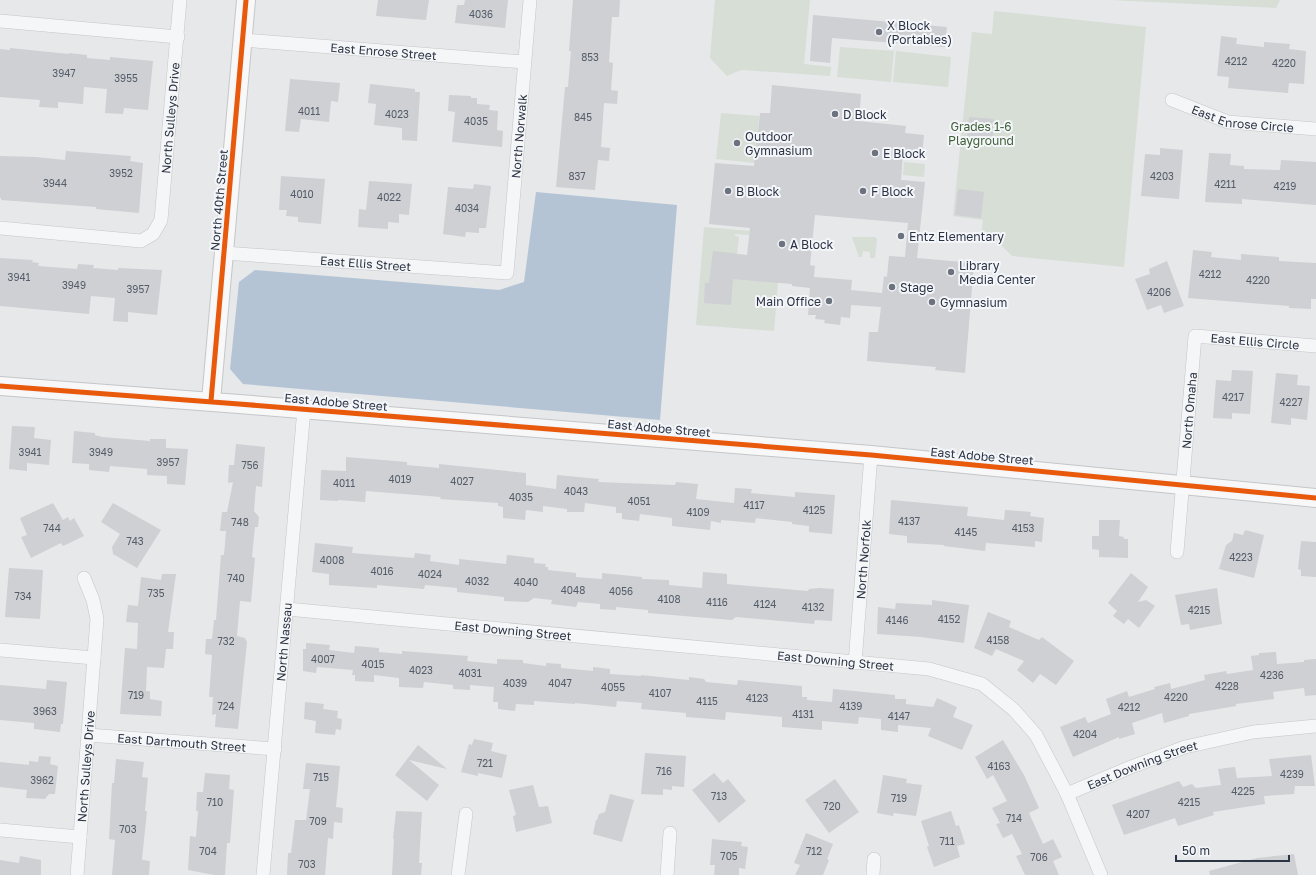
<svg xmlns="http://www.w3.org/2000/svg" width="1316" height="875" viewBox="0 0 1316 875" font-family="'Golos Text',sans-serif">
<rect width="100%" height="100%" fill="#e6e8ea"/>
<path fill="#d6ded6" d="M715,0H810L804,64L831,67L830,76L742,70L736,72L727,76L710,58Z
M1110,0H1280L1276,8Z
M994,11L1146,27L1124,267L1012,256L996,240L981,238L983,220L953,216L972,32L992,34Z
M840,47L894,51L891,82L837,77Z
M896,51L951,57L948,87L893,82Z
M721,113L759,116L755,163L716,159Z
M904,162L925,164L924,177L903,175Z
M704,227L750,231L749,235L735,234V236L739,237L737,256L778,283L774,331L696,325Z
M852,237H875L877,239L875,258H870V252L863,251L862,257H859Z"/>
<path fill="#b4c4d5" d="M536,192L677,205L660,420L243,384L230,369L239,282L255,270L499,290L524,282Z"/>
<path fill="#ced0d3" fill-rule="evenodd" d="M378,0H429L426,20L376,16Z
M465,0H508L505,28L455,23L457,5H464Z
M573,0H620L619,17H612L609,62L613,63L611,90L618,91L617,104L604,103L601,147L610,148L609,161L598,160L595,190L556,187L565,87H568L571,51H569Z
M813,15L947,27L945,47L832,38L830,63L810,61Z
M1221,36L1237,38L1236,44L1264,47V42L1290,44L1289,49L1306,51L1304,84L1289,83L1288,93L1228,88L1229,77L1217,76Z
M10,48L69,54V53L87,55V58L110,60V57L153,61L148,110L124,108L123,114L105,113L107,89L84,87L83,104L58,102V108L39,107L40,100L0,97V49L10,50Z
M290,79L340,83L338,102L331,101L329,122L301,119L299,132L285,131Z
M370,84L415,89V92H420L417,141L402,140V128L374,125L376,104L368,103Z
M772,85L861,94L859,121L906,126L905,133L924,135L922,156L903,154L901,180L925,182L917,258L974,263L965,373L935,370L936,367L867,361L869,332H878L881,307L851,305L850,318L841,317L840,325L824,323L825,320L815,319L816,315H808L810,288L792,286V284L733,279L731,305L704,303L705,283H709L713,251L747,255L750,228L709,224L715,163L754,166L760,113H770ZM815,215L908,223L905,257L889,256L887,277L884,276L882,293L851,290L852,280L814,277L815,266L810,265Z
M449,95L471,96V98H477V104L490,105L489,110L498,111L497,130L503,131L502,147L452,142L455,112L448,111Z
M969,117L994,119L992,145L967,142Z
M1160,148L1183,150L1179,199L1141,196L1145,154L1160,155Z
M66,151L131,156L130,161L143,163L139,213L96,209V207L1,200V198H0V156L36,157L65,160Z
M1209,153L1231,154L1230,165L1244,166V169L1280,170L1281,160L1316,162V205L1242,199V204L1205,202Z
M281,176L325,179L321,224L298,222V217L286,216L287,210H279Z
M369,181L412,184L409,215L399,214V223L388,222V229L358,227L359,209L366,210Z
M474,184L491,186L486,228H479V233L466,232L465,237L443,234L448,187L473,189Z
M958,189L984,192L981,218L955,215Z
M1193,250L1212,252L1211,257L1241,260V254L1279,257V261L1316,263V299H1311V309L1289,308V306L1188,298Z
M0,258L33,260L32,262L39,263L38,266L77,269L78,264L94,265L93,268L118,270V268L162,270L157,315L128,312V322L113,321L115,298L91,296L89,314L0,306Z
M1167,261L1184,306L1164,313L1161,305L1147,310L1135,279L1150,274L1149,269Z
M1232,370L1253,371L1250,414L1232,413V419L1213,418L1216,380L1231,381Z
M1276,373L1298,375L1297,385L1310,386L1307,420L1291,418V425L1271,423Z
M12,426L35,427L34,438L51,440L49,465L27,463V471L9,469Z
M74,431L95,433V435L102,437L150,441V439H166V448L188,449L185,485L167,484V476L147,475V469L110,466L109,472L89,470V464L72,463Z
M236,444L265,447L262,487L256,486L254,511L259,517L258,527H255L252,557L255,558L251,602L240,601L237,636L245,638L247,642L238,729L215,727L216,714L212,715L213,697H209L212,655L205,654L206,639H212L214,620H216L221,555H224L226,531H220L222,512H227L233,482L228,483L229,465H234Z
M346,457L407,462V465L439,468V464L526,473V485L556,489L557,475L599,479L598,482L675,485L676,482L698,484L696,499L734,503L735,488L752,489L751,493L795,497V492L835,495L832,534L809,532V526L792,524V522L756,518L755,523L721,520V523L711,521L710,530L672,526V518L640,514L639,521L622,519V513H616V507L585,503L584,512H567V509L543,506V512L526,510L525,520L503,518V507L498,506V503L440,499L441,497L366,491L365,502L338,500V501L320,500L321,470L346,471Z
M891,500L968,507L967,516L1004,520L1005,510L1031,512L1030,516L1044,518L1042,542L1035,541V547L986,543L985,551L944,546V545L907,543V536L889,534Z
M53,503L63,520L68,517L70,521L74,518L84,536L63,546L61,543L31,558L21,537L27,535L20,518Z
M113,503L161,530L137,568L113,554L112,547L120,534L101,522Z
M1099,520H1120L1119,536L1124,537V539H1128V558L1099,557V550L1092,549V536H1099Z
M1245,530L1264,535L1254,578L1219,569L1226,545L1232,541L1234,533L1243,535Z
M1301,541L1316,542V577L1301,576V570L1298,569Z
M315,543L353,547L352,553L414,558L415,553L431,555L430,561L459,565V559L506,564L507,555L534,558V563L546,564L545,567H548V570L576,573V577L602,579V573L642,577V579L669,580V585L702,588L703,572L727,574V584L808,591L809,589L819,588L834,589L832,621L815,620L814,624L736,617L732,620L648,613V610L616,607V610L600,609V604L578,602L576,607L551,604L552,600L534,598L528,602L504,601V597L457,592V588L425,585L424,589L377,585V588L329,585V574L312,572Z
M9,568L43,570L40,619L5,617Z
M1131,573L1148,587L1138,602L1146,600L1155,606L1139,628L1128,619L1124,624L1113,616L1117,611L1108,603Z
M162,574H176L168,632H174L173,649H166L164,668L147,667L146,691H150V699L162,701L161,716L120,714L125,648L137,649L138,623L126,622L128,605L138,606L141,577L161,580Z
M1217,588L1222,624L1190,630L1189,624L1181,625L1175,595Z
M932,600L969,605L964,643L921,637L877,634L878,607L895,609L896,603L932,605Z
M988,612L1011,621L1009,627L1039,640L1042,637L1074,661L1056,685L1040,674L1033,683L1017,670L1024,661L996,649L992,656L974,648Z
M306,643L330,645L329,650L354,653L355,646L379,648V652L402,654V651L468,656L467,661L497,664V659L523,660V663L546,666V663L561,664V668L593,671V667L610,669V674L641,676V675L689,680V677L704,679L706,682L737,685L738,680L802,686V697H807V700L832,702L833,689L895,695V699H906V704L933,707L937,698L957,707L953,717L973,725L962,750L928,736L931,728L898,725V732L881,730V719L859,717L858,724L822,721V730L782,727V717L726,712L725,720L686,717V713L641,709L642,703L617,701L616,707L575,703V704L534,701V705L516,704L515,711L498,709V702H493L494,687L470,685V690L453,689V685L424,682L423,688L399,687V678L374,675V682L355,681V675H352L353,670L317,667L316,673L303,671V649H306Z
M1276,652L1277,664L1304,662V660L1316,659V695L1305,696L1304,688L1273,692L1274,699L1236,704V706L1189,714V716L1164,723L1162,713L1132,723L1135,734L1119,739V737L1073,757L1060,727L1085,717L1088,723L1111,714L1106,699L1127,691L1129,697L1155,689L1154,687L1170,683L1171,689L1205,680L1204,675L1226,671L1227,674L1253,670L1251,656L1259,655V653Z
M47,680L67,682L63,724H61L60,732L34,729V723L0,720V685L46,689Z
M305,702L324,704L323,709L338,711L337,718L342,719L341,730L336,729L335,735L315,733L316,721L304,719Z
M474,739L493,743L491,751L507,755L502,778L478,773V776L461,772L469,744L472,745Z
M1003,740L1024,775L1039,808L1029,813L1043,844L1053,839L1062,857L1053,861L1059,875H1025L1016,856L1022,854L1012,834L1003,838L996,824L1000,823L992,808L1007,801L993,775L987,779L975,757Z
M418,745L447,769L409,760L439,785L427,801L395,775Z
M645,753L686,756L684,787L672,786V790L663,789V795L641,794Z
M1311,755L1315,786H1295L1294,794L1264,796L1265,804L1213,812L1214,815L1178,826L1175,818L1124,835L1112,805L1179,781L1183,787L1192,784L1196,788L1221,785L1218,769L1235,767L1237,778L1272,776L1269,759Z
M39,756L51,757L50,764L58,766L55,794H49L45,799L26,798L27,790L0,787V762L29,765V761L38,762Z
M116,759L144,762L142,777L148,778L145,811H147L142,859L143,860L150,861L149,875H112L115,840L109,839L112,783H114Z
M306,763L340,766L336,807L343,808L342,823L334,822L333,839L328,838L325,875H287L288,853H291L295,820H306L310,789H303Z
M205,773L230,775L229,789L234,790L230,843H227L225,875H214L188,870L190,836L196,837L198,811H196L197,792H203Z
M714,773L723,783L728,779L746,801L719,823L692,790Z
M883,775L907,779L906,783L922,785L916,816L894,813L893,816L877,813Z
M835,779L859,812L829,833L805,800Z
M533,785L539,807L548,806L552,823L516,832L513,816L516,815L509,790Z
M610,794L634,800L622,842L593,834L596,820H597L599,814L605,812Z
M396,811L422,812L419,863H422L421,875H392L394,839H393Z
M951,811L956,826L959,825L965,844L957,846L960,857L934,867L927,847L929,846L921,821Z
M806,833L833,844L827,859L829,860L823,875H795L800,865L794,863Z
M712,839L742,842L741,846L748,847L745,869L739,868V875H714L715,865H710Z
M1294,854L1298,875H1210L1209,871L1257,858Z
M20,856L41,860V875H0V860L19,863Z"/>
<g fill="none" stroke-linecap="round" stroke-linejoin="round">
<g stroke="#c4c6c8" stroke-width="14">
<g id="street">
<path d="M0,21L178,37"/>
<path id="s1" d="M243,40L524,62"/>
<path id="s2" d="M1172,100L1228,122L1316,129"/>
<path id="s3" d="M0,228L141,241L153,234L161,220L180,0"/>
<path id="s4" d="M224,253L507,273L530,0"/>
<path id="s5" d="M1177,552L1195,336L1316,346"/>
<path id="s6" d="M287,609L929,669L982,684L1014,710L1036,735L1067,794L1101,875"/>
<path d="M0,650L94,658"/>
<path id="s7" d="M855,663L871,455"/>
<path id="s8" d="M88,735L275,749"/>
<path id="s9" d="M1067,794L1131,767L1185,747L1253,732L1316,726"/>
<path d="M0,830L80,837"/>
<path id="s10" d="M77,875L97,619L93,600L84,578"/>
<path id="s11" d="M263,875L304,409"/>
<path d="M458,875L466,814"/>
<path d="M667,875L670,833"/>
<path d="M873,875L874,859"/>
</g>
</g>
<g stroke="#c4c6c8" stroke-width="20">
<path id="secondary" d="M0,386L239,404L871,455L1316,498
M211,401L246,0"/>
</g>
<use href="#street" stroke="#f5f6f7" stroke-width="13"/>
<use href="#secondary" stroke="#f8f8f8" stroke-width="18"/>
<g stroke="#f4f6f9" stroke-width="8">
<path id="cycleway" d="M0,386L239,404L871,455L1316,498
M211,401L246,0"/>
</g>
<use href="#cycleway" stroke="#e8590c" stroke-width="5"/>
</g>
<g fill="#6c737f" stroke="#f4f6f9" stroke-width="1.5">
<circle cx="879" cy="32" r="4"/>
<circle cx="835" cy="114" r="4"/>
<circle cx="737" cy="143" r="4"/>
<circle cx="875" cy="153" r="4"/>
<circle cx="728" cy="191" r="4"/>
<circle cx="863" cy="191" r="4"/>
<circle cx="901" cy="236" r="4"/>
<circle cx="782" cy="244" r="4"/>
<circle cx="951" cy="272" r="4"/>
<circle cx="892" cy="287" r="4"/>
<circle cx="829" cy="301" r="4"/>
<circle cx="932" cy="302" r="4"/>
</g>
<g text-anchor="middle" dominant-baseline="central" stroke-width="4" stroke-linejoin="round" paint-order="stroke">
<g font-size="10" fill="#545c69">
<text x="481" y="14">4036</text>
<text x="590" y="57">853</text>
<text x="1236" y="61">4212</text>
<text x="1284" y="63">4220</text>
<text x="64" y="73">3947</text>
<text x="126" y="78">3955</text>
<text x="309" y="111">4011</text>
<text x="397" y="114">4023</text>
<text x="583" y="117">845</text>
<text x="476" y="121">4035</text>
<text x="121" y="173">3952</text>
<text x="577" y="176">837</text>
<text x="1162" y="176">4203</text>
<text x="55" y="183">3944</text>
<text x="1225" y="184">4211</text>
<text x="1285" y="186">4219</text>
<text x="302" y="194">4010</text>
<text x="389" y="197">4022</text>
<text x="467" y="208">4034</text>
<text x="1210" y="274">4212</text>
<text x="19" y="277">3941</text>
<text x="1258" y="280">4220</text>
<text x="74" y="285">3949</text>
<text x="138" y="289">3957</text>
<text x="1159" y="292">4206</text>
<text x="1233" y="397">4217</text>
<text x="1291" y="402">4227</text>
<text x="30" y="452">3941</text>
<text x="101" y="452">3949</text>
<text x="168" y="462">3957</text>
<text x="250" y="465">756</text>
<text x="400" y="479">4019</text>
<text x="462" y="481">4027</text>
<text x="344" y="483">4011</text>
<text x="576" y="491">4043</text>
<text x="521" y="497">4035</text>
<text x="639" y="501">4051</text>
<text x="754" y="505">4117</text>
<text x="814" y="510">4125</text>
<text x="698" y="512">4109</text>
<text x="909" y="521">4137</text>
<text x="240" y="522">748</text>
<text x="52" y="528">744</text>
<text x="1023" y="528">4153</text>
<text x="966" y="532">4145</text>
<text x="135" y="541">743</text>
<text x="1241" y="557">4223</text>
<text x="332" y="560">4008</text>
<text x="382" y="571">4016</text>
<text x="430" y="574">4024</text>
<text x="236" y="578">740</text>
<text x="477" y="581">4032</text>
<text x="526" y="582">4040</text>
<text x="573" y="590">4048</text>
<text x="621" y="591">4056</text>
<text x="156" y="593">735</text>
<text x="23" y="596">734</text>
<text x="669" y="599">4108</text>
<text x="717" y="602">4116</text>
<text x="765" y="604">4124</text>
<text x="813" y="607">4132</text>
<text x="1199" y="610">4215</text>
<text x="949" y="619">4152</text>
<text x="897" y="620">4146</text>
<text x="998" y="640">4158</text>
<text x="226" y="641">732</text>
<text x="323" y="659">4007</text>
<text x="373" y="664">4015</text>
<text x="421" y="670">4023</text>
<text x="470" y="673">4031</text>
<text x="1272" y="675">4236</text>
<text x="515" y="683">4039</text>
<text x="560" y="683">4047</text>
<text x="1227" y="686">4228</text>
<text x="613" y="687">4055</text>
<text x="660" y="693">4107</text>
<text x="136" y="695">719</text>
<text x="1176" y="697">4220</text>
<text x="757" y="698">4123</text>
<text x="707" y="701">4115</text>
<text x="226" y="706">724</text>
<text x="851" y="706">4139</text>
<text x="1129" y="707">4212</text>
<text x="45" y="711">3963</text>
<text x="803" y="714">4131</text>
<text x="899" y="716">4147</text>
<text x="1085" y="734">4204</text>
<text x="485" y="763">721</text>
<text x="999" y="766">4163</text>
<text x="664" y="771">716</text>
<text x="1292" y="774">4239</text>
<text x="321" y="777">715</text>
<text x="42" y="780">3962</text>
<text x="1243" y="791">4225</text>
<text x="719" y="796">713</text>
<text x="899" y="798">719</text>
<text x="215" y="802">710</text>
<text x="1189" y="802">4215</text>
<text x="832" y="806">720</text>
<text x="1138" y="814">4207</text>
<text x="1014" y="818">714</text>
<text x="318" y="821">709</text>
<text x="128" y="829">703</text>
<text x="947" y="841">711</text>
<text x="208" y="851">704</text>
<text x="814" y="851">712</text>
<text x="729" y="856">705</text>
<text x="1039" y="857">706</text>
<text x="307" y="864">703</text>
</g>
<g font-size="12" fill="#2b3445" stroke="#f4f6f9" text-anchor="start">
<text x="887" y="25">X Block<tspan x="887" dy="14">(Portables)</tspan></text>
<text x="843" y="114">D Block</text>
<text x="745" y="136">Outdoor<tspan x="745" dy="14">Gymnasium</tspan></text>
<text x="883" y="153">E Block</text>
<text x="736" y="191">B Block</text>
<text x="871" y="191">F Block</text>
<text x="909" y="236">Entz Elementary</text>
<text x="790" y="244">A Block</text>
<text x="959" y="265">Library<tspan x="959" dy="14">Media Center</tspan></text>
<text x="900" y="287">Stage</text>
<text x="821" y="301" text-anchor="end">Main Office</text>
<text x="940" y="302">Gymnasium</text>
</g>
<g font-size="12" fill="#2b3445" stroke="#f4f6f9">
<text stroke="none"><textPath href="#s1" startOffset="141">East Enrose Street</textPath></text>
<text stroke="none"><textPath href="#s2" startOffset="74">East Enrose Circle</textPath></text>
<text stroke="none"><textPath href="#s3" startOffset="274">North Sulleys Drive</textPath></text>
<text stroke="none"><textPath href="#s4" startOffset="421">North Norwalk</textPath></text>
<text transform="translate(219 200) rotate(-85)">North 40th Street</text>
<text stroke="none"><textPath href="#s4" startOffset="142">East Ellis Street</textPath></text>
<text stroke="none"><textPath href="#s5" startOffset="277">East Ellis Circle</textPath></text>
<text transform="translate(336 402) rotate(5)">East Adobe Street</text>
<text stroke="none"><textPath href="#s5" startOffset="142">North Omaha</textPath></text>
<text transform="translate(659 428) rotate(5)">East Adobe Street</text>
<text transform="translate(982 456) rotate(5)">East Adobe Street</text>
<text stroke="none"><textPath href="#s7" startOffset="104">North Norfolk</textPath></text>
<text stroke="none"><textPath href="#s6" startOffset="227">East Downing Street</textPath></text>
<text stroke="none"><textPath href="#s11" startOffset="234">North Nassau</textPath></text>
<text stroke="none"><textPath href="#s6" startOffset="551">East Downing Street</textPath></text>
<text stroke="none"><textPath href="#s8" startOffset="94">East Dartmouth Street</textPath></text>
<text stroke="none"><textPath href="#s9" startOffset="81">East Downing Street</textPath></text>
<text stroke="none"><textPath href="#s10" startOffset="109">North Sulleys Drive</textPath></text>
</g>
<g font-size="12" fill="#3f6138" stroke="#f4f6f9">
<text x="981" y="126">Grades 1-6<tspan x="981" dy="14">Playground</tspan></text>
</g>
</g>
<path d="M1176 855v6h113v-6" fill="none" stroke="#2b3445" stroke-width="2"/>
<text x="1182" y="855" font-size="12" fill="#2b3445" stroke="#f4f6f9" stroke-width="3" paint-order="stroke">50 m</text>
</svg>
